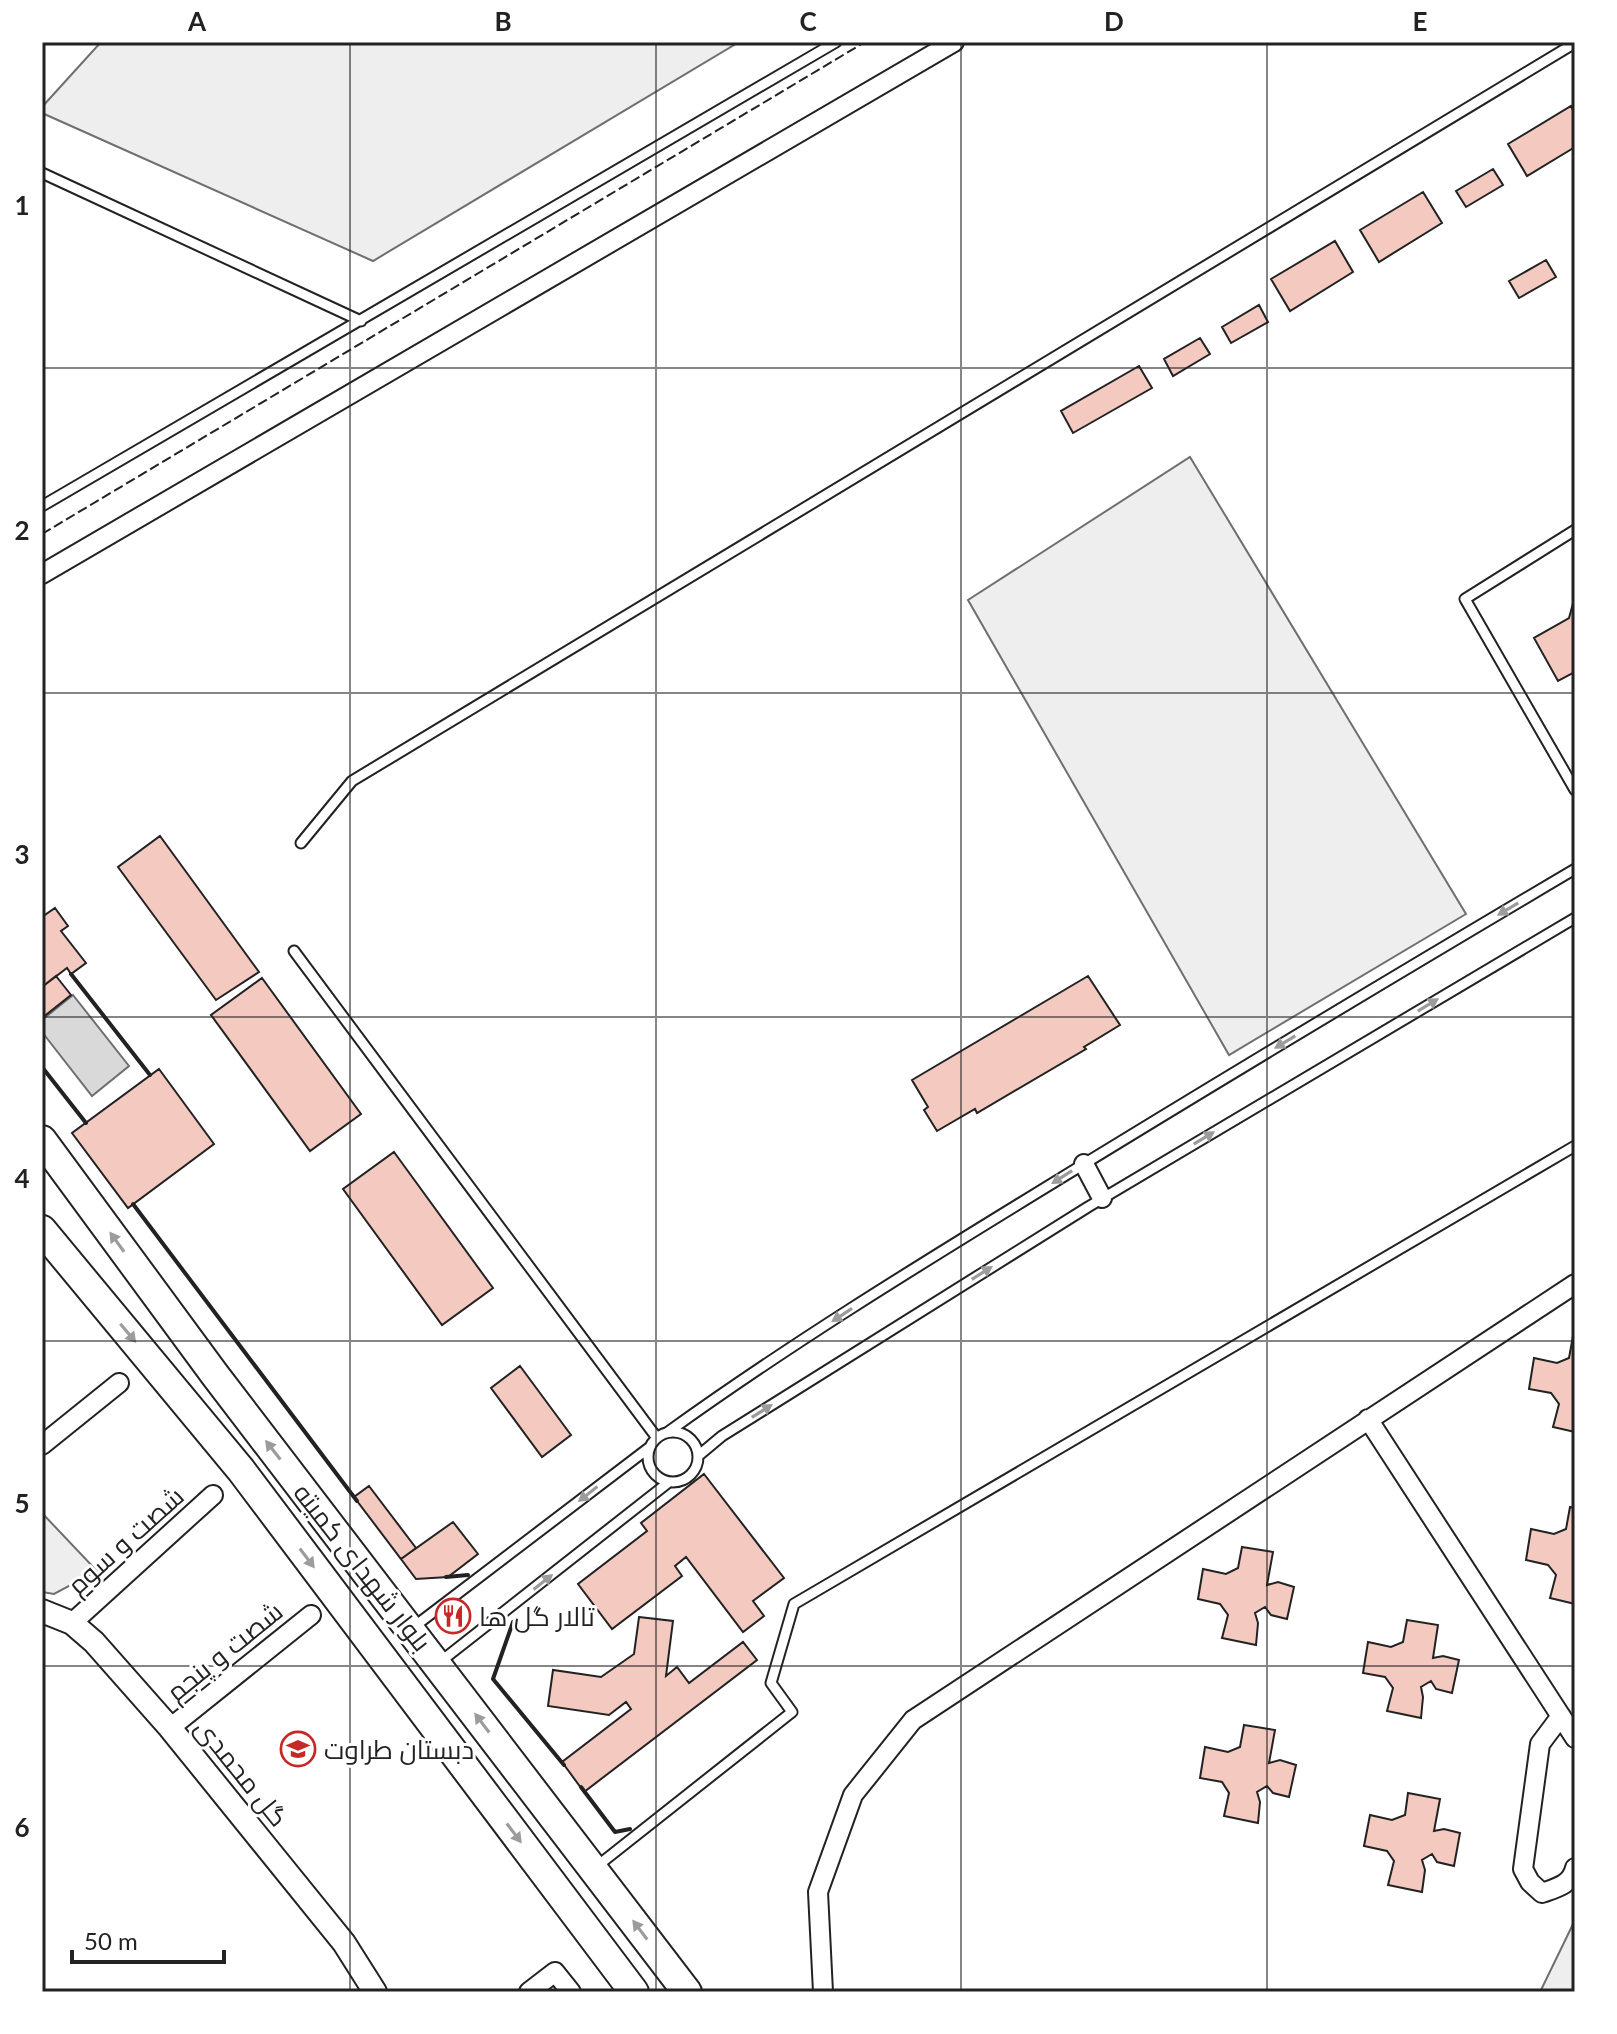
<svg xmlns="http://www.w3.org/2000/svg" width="1617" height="2034" viewBox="0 0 1617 2034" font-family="Lato,Cairo,sans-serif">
<rect width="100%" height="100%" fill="#fff"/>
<path fill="#eee" stroke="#6f6f6f" stroke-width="2" d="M101,42H739L373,261L42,113V107Z
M1190,457L1466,914L1229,1055L968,600Z
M42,1513L97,1571L54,1594L42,1592Z
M1575,1920V1992H1540Z"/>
<path fill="#d9d9d9" stroke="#6f6f6f" stroke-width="2" d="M73,995L129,1066L92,1096L42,1032V1020Z"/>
<path fill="#f3c9c0" stroke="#222" stroke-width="2" d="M1571,106L1575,114V147L1527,176L1508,144Z
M1493,169L1503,185L1466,207L1456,191Z
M1423,192L1442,223L1379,262L1360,230Z
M1335,241L1353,272L1290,311L1271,279Z
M1546,260L1556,277L1519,298L1509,281Z
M1259,305L1268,322L1231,343L1222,327Z
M1200,338L1210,354L1173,376L1164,359Z
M1139,366L1152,388L1073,433L1061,411Z
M1575,596V672L1558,681L1534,638L1569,618Z
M160,836L259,972L216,1000L118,867Z
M55,908L68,926L61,931L86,963L71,974L67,968L42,987V917Z
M56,976L71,995L42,1018V987Z
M1088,976L1120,1025L1084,1047L1086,1049L977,1113L975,1109L937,1131L924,1110L928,1107L912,1080Z
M262,978L361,1114L310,1151L211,1015Z
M159,1069L214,1144L128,1208L72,1133Z
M394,1152L493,1288L442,1325L343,1189Z
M1573,1336H1575V1432L1553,1427L1559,1404L1551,1393L1529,1389L1534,1358L1557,1363L1569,1358Z
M520,1366L571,1435L542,1457L491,1388Z
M704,1474L784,1578L753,1601L764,1616L743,1632L686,1557L675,1566L682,1576L612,1629L578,1584L647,1531L641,1523Z
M369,1486L416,1548L401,1559L354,1497Z
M1570,1507L1575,1508V1604L1550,1598L1556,1575L1548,1565L1526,1560L1531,1529L1554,1534L1566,1529Z
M453,1522L478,1554L448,1577L416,1579L401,1559Z
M1242,1547L1273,1552L1267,1585L1278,1582L1294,1587L1287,1619L1271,1615L1265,1607L1255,1613L1258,1623L1256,1645L1222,1638L1228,1615L1220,1604L1198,1599L1203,1569L1226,1574L1238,1568Z
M639,1617L673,1621L666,1676L677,1667L689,1683L743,1642L757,1660L584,1792L562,1762L631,1709L626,1702L609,1715L548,1706L553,1670L601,1677L634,1654Z
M1407,1620L1438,1625L1433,1658L1443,1656L1459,1660L1452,1693L1436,1689L1431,1681L1421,1687L1423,1697L1421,1718L1387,1711L1393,1688L1385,1677L1363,1673L1368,1642L1391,1647L1403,1642Z
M1244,1725L1275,1730L1269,1763L1280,1760L1296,1765L1289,1797L1273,1793L1267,1786L1257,1792L1260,1802L1258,1823L1224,1816L1229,1793L1222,1782L1200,1778L1205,1747L1228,1752L1240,1747Z
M1408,1793L1440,1799L1434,1831L1444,1829L1460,1833L1454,1866L1437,1862L1432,1854L1422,1860L1425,1870L1422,1892L1388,1885L1394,1861L1387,1851L1364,1846L1370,1815L1392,1820L1405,1815Z"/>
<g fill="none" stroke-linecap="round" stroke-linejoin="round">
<g stroke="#222" stroke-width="13">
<path id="service" d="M42,173L361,321
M42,506L836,42
M1575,530L1465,599L1575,790
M301,843L352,781L1575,43
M294,951L657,1438
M648 1457a25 25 0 1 1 50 0a25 25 0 1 1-50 0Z
M668,1432C786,1347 911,1270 1035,1194C1214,1084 1394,976 1575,869
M698,1456L722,1436L1088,1207L1575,918
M411,1629L650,1447
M440,1662L669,1482
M596,1867L792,1712L771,1683L794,1604L1575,1146"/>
</g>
<g stroke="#222" stroke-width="22">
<path id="minor" d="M42,574L954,42
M1084,1164L1102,1198
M1368,1419L1575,1738
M42,1445L119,1383
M72,1623L213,1495
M1561,1716L1540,1744L1523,1869L1530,1882L1542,1893C1556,1888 1571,1885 1575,1868
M170,1728L311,1615
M529,1992L555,1972L571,1992
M823,1992L818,1892L853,1795L913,1720L1575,1284"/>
</g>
<g stroke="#222" stroke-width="26">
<path id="tertiary" d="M42,1611L72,1623L94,1642L170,1728L344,1943L375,1992"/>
</g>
<g stroke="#222" stroke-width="32">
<path id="primary" d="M42,1140L215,1375L687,1992
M42,1230L241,1470L634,1992"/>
</g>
<use href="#service" stroke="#fff" stroke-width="9"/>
<use href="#minor" stroke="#fff" stroke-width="18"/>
<use href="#tertiary" stroke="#fff" stroke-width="22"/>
<use href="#primary" stroke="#fff" stroke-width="28"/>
<path stroke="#222" stroke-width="2" stroke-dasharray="10 4" stroke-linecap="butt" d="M42,534L865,42"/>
<path stroke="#222" stroke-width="4" d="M71,974L150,1075
M42,1067L86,1123
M133,1204L357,1501
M446,1577L468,1575
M513,1622L493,1679L564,1765
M581,1787L615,1832L630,1829"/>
</g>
<defs><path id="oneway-solid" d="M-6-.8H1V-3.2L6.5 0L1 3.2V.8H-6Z" transform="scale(2)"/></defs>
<g fill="#9c9c9c">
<use href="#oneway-solid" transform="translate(1508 909) rotate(149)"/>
<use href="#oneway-solid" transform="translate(1428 1005) rotate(-31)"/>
<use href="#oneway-solid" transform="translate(1285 1042) rotate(149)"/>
<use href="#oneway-solid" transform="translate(1204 1138) rotate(-31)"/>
<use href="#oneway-solid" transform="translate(1062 1177) rotate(148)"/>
<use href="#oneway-solid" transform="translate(117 1242) rotate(-126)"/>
<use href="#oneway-solid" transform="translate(982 1273) rotate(-32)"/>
<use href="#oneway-solid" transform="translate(842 1315) rotate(147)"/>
<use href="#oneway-solid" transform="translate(128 1333) rotate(50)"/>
<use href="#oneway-solid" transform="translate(762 1411) rotate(-32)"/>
<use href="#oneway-solid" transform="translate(273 1450) rotate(-128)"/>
<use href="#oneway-solid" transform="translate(588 1494) rotate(142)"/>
<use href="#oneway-solid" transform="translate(307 1558) rotate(53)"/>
<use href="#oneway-solid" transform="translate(543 1582) rotate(-38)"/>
<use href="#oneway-solid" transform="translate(482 1723) rotate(-127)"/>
<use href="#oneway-solid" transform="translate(514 1833) rotate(53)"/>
<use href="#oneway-solid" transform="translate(640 1930) rotate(-127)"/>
</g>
<path fill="none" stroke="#222" stroke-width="2" stroke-opacity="0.55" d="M350,42V1992M656,42V1992M961,42V1992M1267,42V1992M42,368H1575M42,693H1575M42,1017H1575M42,1341H1575M42,1666H1575"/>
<defs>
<g id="restaurant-ring" transform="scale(1.8)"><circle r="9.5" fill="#fff" stroke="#c62828" stroke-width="1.5"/><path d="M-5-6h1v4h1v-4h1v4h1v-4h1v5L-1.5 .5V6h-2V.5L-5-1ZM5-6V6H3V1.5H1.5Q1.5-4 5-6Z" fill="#c62828"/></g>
<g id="school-ring" transform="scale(1.8)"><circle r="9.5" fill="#fff" stroke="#c62828" stroke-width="1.5"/><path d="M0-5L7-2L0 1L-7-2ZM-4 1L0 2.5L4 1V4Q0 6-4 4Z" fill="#c62828"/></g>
</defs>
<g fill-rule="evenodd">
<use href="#restaurant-ring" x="453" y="1616"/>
<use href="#school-ring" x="298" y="1749"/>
</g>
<g text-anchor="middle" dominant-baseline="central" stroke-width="6" stroke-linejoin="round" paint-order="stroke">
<g font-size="26" fill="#222" stroke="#fff">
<text transform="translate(125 1540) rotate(-42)">شصت و سوم</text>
<text transform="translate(363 1567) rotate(52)">بلوار شهدای کمیته</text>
<text transform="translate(224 1651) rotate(-39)">شصت و پنجم</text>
<text transform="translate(242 1772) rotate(51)">گل محمدی</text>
</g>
<g font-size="26" fill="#222" stroke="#fff" text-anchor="start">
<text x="479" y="1616">تالار گل ها</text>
<text x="324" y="1749">دبستان طراوت</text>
</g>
</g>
<rect width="1617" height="2034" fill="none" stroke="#ffffff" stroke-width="88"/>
<path d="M72 1950v12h152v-12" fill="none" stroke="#222222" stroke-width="4"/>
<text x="84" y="1950" font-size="24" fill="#222222" stroke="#ffffff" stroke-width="6" paint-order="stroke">50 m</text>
<rect x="44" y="44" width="1529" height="1946" fill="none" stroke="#222" stroke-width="3"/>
<g font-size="26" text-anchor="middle" font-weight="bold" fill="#222">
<text x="197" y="31">A</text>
<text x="503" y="31">B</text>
<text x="808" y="31">C</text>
<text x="1114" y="31">D</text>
<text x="1420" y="31">E</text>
<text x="22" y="215">1</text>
<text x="22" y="540">2</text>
<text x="22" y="864">3</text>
<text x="22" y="1188">4</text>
<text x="22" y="1513">5</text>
<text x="22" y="1837">6</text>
</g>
</svg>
